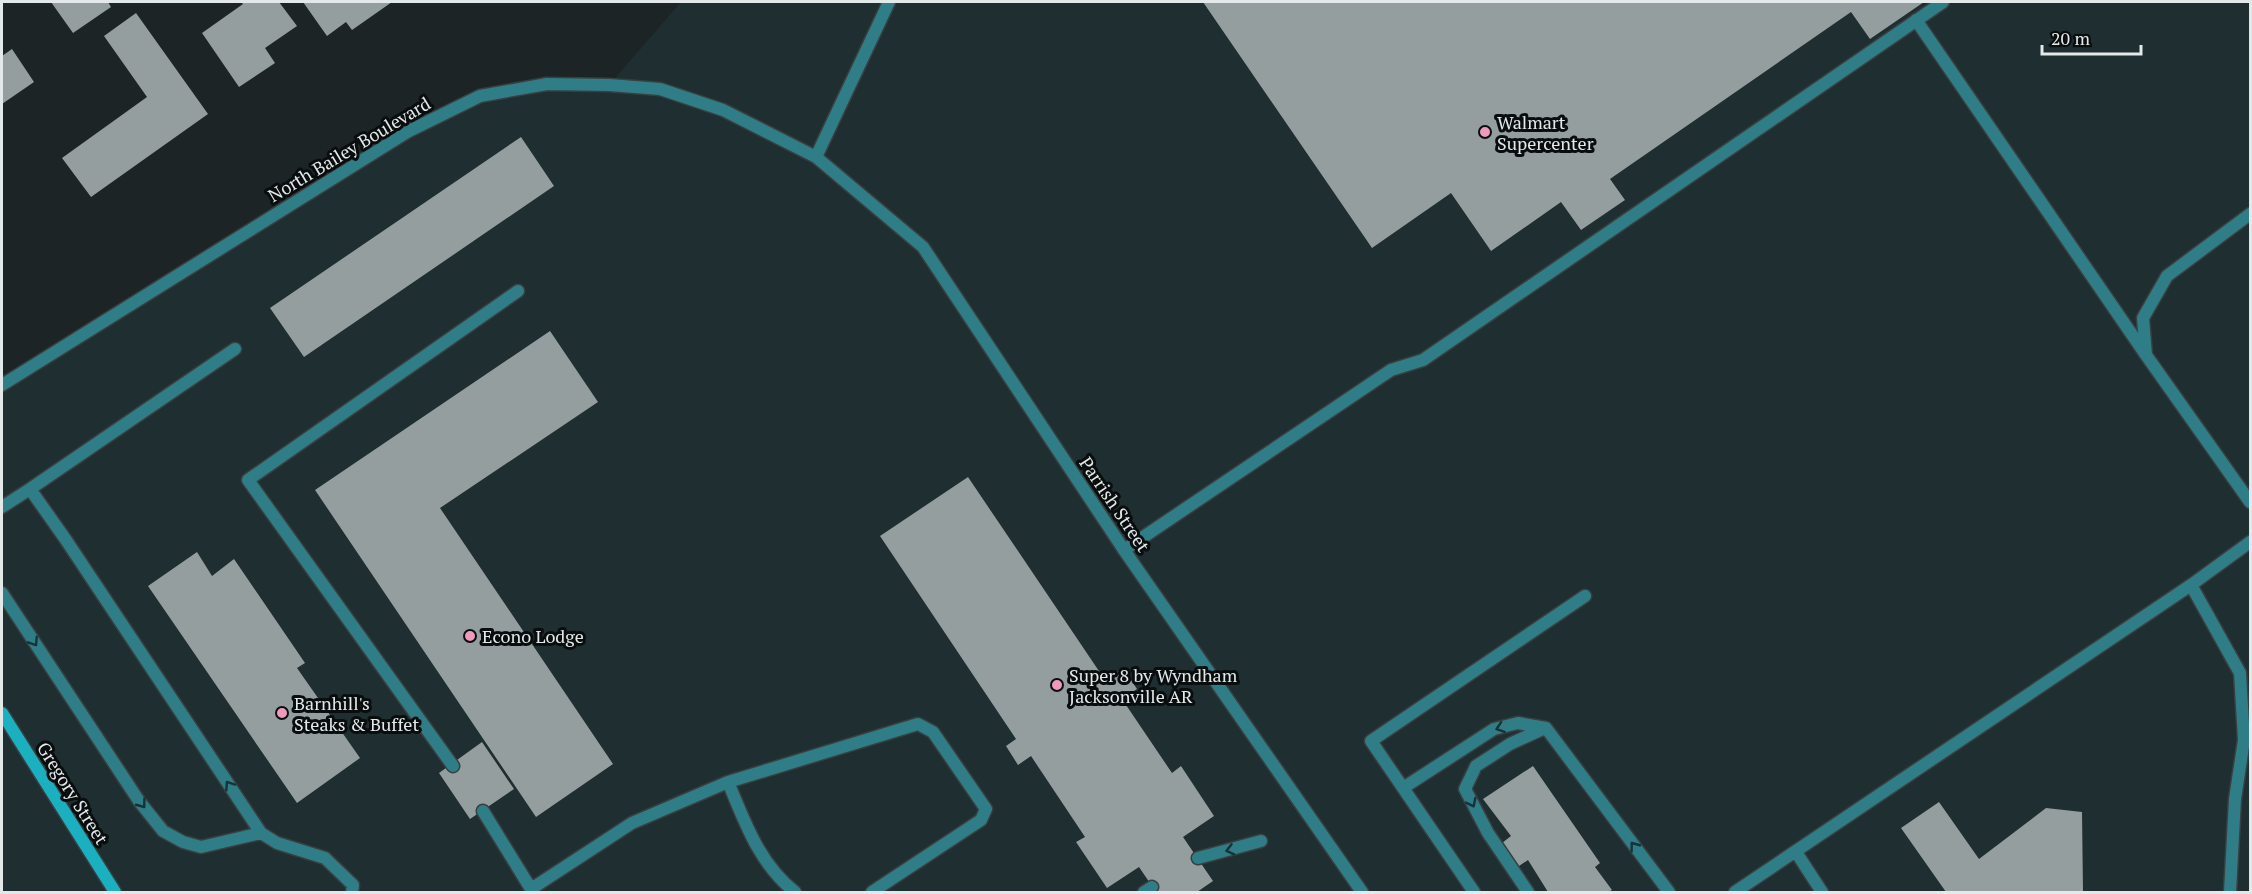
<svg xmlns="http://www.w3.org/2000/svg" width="2252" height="894" viewBox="0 0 2252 894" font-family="'PT Serif',serif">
<rect width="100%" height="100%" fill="#1d2425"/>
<path fill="#1f2e30" d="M681,2H2250V892H2V385L409,130L480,96L547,84L609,85Z"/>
<path fill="#959e9f" d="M51,2H108L111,7L73,33Z
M241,2H279L297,26L265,48L275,63L239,87L202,33L243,4Z
M303,2H392L352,30L346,22L327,36Z
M1203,2H1924L1870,39L1851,12L1610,179L1625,200L1581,230L1561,202L1491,251L1451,193L1372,248Z
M136,13L208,114L91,197L62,158L147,97L104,36Z
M12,49L34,82L2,104V56Z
M521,137L554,186L304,357L270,308Z
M550,331L598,402L440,508L613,764L536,817L315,490Z
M968,477L1105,680L1123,668L1137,689L1122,699L1172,773L1181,766L1214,816L1183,837L1213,881L1197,892H1156L1139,867L1107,888L1076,842L1085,837L1031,756L1018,765L1006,746L1016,739L880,536Z
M197,552L212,576L234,559L305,663L297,668L360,758L297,803L148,586Z
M482,742L514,789L470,819L439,773Z
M1533,766L1600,863L1595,867L1612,890L1608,892H1548L1528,860L1519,866L1502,843L1511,836L1483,799Z
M1939,802L1979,859L2046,808L2082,812L2083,892H1946L1901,828Z"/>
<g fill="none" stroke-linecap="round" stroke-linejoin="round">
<g stroke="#393f40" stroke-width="15">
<path id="lane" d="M1916,20L2146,355
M816,157L889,2
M2250,214L2167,276L2143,318L2146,355L2250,502
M30,489L235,349
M2,507L30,489L66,540L261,833L277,843L325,858L353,885L352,892
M1124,550L1391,370L1423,360L1943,2
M2191,585L2240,673L2244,740L2235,799L2230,892
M2,593L139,801L163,831L183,842L201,847L261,833
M453,766L248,480L518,291
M728,782C745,822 759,864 795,892
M1403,788L1494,729L1518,723L1546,728L1669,892
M483,811L531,889V892
M1796,852L1822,892
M1198,858L1261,841
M531,889L632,823L728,782L918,724L933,732L986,809L981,820L872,892
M1144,892L1152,887
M1474,892L1371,741L1585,596
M1528,892L1488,833L1465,789L1476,766L1510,744L1545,728
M1735,892L2191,585L2250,542"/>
</g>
<g stroke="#393f40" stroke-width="15">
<path id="street" d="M2,385L409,131L480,96L547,84L609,85L660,89L723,110L816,157L923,247L1124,550L1362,892"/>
</g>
<g stroke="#393f40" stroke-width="15">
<path id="secondary" d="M2,713L115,892"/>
</g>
<use href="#lane" stroke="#2f7d86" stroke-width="12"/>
<use href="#street" stroke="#2f7d86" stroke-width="12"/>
<use href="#secondary" stroke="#1ab0c0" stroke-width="12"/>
</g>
<defs><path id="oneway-chevron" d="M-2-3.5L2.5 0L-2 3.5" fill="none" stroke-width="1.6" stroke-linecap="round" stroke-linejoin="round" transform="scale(1.5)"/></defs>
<g stroke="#163437">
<use href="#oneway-chevron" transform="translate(34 642) rotate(57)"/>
<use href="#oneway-chevron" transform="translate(1500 728) rotate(161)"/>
<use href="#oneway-chevron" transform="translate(229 785) rotate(-124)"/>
<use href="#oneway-chevron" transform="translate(1472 803) rotate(63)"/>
<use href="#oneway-chevron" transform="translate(142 804) rotate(53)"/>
<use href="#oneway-chevron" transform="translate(1634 846) rotate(-127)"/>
<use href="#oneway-chevron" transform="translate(1230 850) rotate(165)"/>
</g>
<g fill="#ef9ab8" stroke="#090d0d" stroke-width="2">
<circle cx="1485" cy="132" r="6"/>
<circle cx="470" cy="636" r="6"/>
<circle cx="1057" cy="685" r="6"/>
<circle cx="282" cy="713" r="6"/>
</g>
<g text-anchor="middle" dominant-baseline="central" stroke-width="6" stroke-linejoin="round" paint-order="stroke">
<g font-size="18" fill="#e3e8e8" stroke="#090d0d" text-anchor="start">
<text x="1497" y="122">Walmart<tspan x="1497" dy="21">Supercenter</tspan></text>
<text x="482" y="636">Econo Lodge</text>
<text x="1069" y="675">Super 8 by Wyndham<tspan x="1069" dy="21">Jacksonville AR</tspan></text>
<text x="294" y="703">Barnhill's<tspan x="294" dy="21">Steaks &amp; Buffet</tspan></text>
</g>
<g font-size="18" fill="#e3e8e8" stroke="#090d0d">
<text transform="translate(349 149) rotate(-31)">North Bailey Boulevard</text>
<text transform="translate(1115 504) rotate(56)">Parrish Street</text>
<text transform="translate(73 793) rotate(58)">Gregory Street</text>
</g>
</g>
<rect width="2252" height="894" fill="none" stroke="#e3e8e8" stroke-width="6"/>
<path d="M2042 45v9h99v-9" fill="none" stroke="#e3e8e8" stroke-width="3"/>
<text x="2051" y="45" font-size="18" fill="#e3e8e8" stroke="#090d0d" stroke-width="4.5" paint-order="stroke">20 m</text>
</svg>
